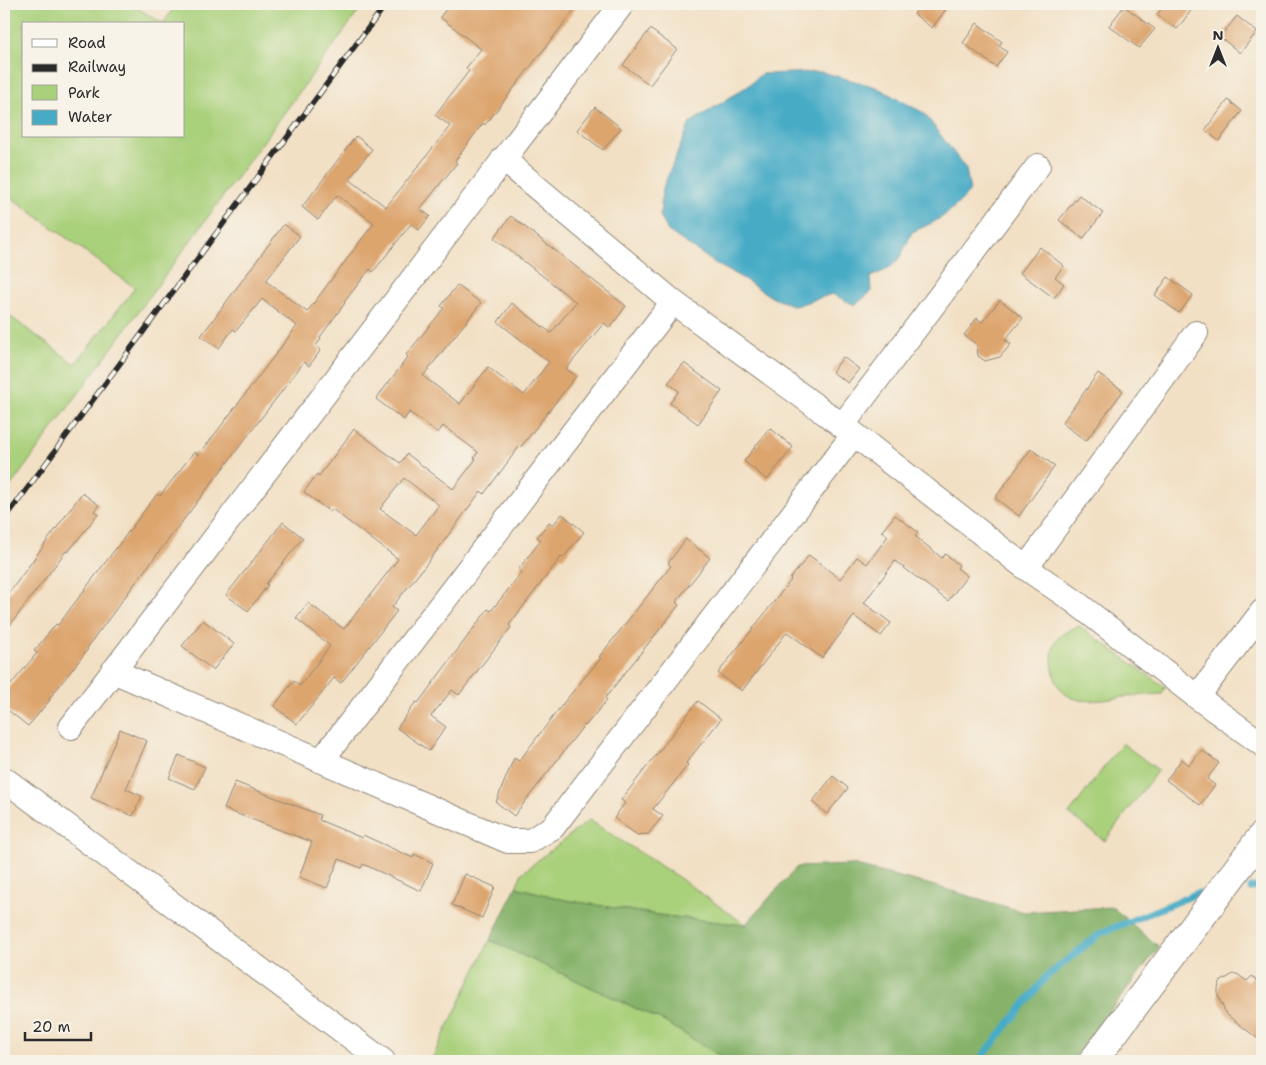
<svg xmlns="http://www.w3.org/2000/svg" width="1266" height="1065" viewBox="0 0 1266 1065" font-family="'Shantell Sans',sans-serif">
<rect width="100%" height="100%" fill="#f7f3e8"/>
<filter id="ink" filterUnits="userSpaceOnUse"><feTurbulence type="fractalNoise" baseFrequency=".02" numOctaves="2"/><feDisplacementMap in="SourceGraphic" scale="10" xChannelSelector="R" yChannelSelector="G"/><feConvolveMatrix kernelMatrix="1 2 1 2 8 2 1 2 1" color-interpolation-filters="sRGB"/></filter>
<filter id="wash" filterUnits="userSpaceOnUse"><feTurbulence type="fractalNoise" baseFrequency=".0096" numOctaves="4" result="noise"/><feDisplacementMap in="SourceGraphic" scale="20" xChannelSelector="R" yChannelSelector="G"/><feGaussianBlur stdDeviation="1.12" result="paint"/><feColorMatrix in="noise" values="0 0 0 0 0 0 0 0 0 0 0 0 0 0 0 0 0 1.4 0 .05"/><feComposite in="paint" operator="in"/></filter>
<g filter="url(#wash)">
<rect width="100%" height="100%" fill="#f2e0c5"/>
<path fill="#a9d07a" stroke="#6a7e52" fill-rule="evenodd" d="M11,4H130L163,23L177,4H364L4,495V312L75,364L135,288L4,192V13ZM24,24H184V136H24Z
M1079,626L1165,687L1162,694C1149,695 1137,695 1124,697C1085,703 1054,708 1052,658C1051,639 1063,632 1079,626Z
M1122,743L1158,770L1105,841L1069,814Z
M589,820L678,877L746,925L665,916L565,900L516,887L522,873Z
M490,940L665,1022L728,1061H431Z"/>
<path fill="#86b26a" stroke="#586e4a" d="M852,865L931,885L1024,912L1112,907L1159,947L1072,1061H728L665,1022L490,940L516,887L565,900L665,916L745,925L797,867Z"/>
<path fill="#47abc6" stroke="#396b78" d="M822,72L876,87L924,113L966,169L970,191C949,214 941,220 912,232C900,258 899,266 870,277L871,292L855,305L832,294L795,306L773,298L744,279L718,265L668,231L660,216L662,190L690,123L749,85L761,74Z"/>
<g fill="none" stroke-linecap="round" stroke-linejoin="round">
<path stroke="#47abc6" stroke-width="7" d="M1251,888L1262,886
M979,1061L1046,977L1101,933L1198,893"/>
</g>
<g id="blocks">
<path fill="#dda56e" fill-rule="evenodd" d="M450,4H579L485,125L483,123L455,161L457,163L420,209L430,216L419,230L411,224L373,272L370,269L344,302L345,303L320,337L321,338L316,346L321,350L309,366L304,362L136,582L87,648L88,649L49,699L50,700L28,726L4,707V693L37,653L34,651L56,624L58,625L157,494L160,496L194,452L199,455L297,326L262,299L236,331L233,329L219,348L201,336L284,224L300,236L266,281L307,312L374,223L337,195L318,220L302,207L356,136L372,149L349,179L386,207L450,126L435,115L469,71L466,68L481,49L440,17Z
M921,4H950L932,28L914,14Z
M1165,4H1196L1177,29L1157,15Z
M1124,6L1155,29L1139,48L1109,26Z
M1237,16L1257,32L1240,53L1220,37Z
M977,23L1002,42L999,46L1007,52L996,67L963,43Z
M650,29L677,49L650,85L623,65Z
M1228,100L1242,111L1219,141L1205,130Z
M595,107L621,128L603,150L577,130Z
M1079,195L1103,213L1083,239L1059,220Z
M511,216L626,306L610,328L604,323L566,369L576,376L520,448L519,447L484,494L481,491L429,561L392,607L397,611L341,683L334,678L297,724L274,706L294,681L300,686L330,646L296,618L308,603L344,629L398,559L332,509L330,512L304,492L317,474L319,476L354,429L400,463L407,454L453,489L476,459L474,458L478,452L443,426L438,433L409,412L404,420L376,399L408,357L406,355L444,308L441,306L457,285L481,303L423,376L460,404L488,367L524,395L549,362L498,322L512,303L551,333L576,302L494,238ZM404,478L439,505L416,535L380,509Z
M1040,247L1064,266L1055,277L1064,284L1054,298L1020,273Z
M1168,277L1193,295L1179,313L1155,295Z
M1000,300L1023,318L1005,340L1011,344L1000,357L985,361L978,356L977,345L964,335L977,318L982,322Z
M843,357L859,369L848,383L832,372Z
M684,363L722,391L698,424L670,403L679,391L668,383Z
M1098,373L1123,391L1086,441L1062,423Z
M770,428L793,447L767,480L744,461Z
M1031,449L1055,466L1019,516L995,498Z
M82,493L99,505L94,511L98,514L68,552L66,551L4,633V600Z
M562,514L584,532L563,558L561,557L509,625L511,627L459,695L452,690L431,716L446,727L429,751L397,728L416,702L418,703L488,609L491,611L522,572L518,570L541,540L537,537L549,522L553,525Z
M895,515L918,532L915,536L942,558L945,554L959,565L957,568L967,576L948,601L895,561L864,603L891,623L881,636L854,616L822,658L787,632L742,691L718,673L791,580L790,579L809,555L840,579L857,557L867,564L888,536L882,531Z
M283,522L303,538L266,584L268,585L248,611L226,595Z
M686,539L710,558L676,602L679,605L605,698L607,700L585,726L584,725L514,816L496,802L514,758L519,761L565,701L601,658L599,657L671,566L668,563Z
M203,620L234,644L213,670L182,646Z
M698,701L721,719L686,763L688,765L653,809L663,816L648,834L637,835L614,818L625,803L621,800Z
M120,729L147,741L126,789L142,796L133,816L91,798Z
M1202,750L1219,763L1207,779L1215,785L1200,805L1166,780L1182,759L1189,765Z
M179,755L205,767L195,789L169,778Z
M833,776L848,788L827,814L812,802Z
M235,782L320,815L319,820L362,838L363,835L413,858L414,854L433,863L421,891L363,864L361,868L339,859L327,888L299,877L312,842L224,809Z
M465,874L495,887L482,918L452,905Z
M1233,974H1237L1247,981L1252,976L1262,984V1042L1226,1014L1218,996V989L1220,982Z"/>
</g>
</g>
<g filter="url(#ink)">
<use href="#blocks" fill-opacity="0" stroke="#8e8678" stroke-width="1"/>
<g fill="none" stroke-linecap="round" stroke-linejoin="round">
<g stroke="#8e8678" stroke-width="26">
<path id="minor" d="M503,159L673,302L854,434L1026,568L1074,601L1197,697L1262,744
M842,426L1038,166
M1026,568L1196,333
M113,671L508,841H530L553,827L854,434
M1197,697L1262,612
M71,727L622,4
M321,761L673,302
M4,779L383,1061"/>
</g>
<g stroke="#8e8678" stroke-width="30">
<path id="tertiary" d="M1093,1061L1262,836"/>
</g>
<use href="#minor" stroke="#fff" stroke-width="24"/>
<use href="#tertiary" stroke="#fff" stroke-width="28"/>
<g stroke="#2b2b2b" stroke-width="5.5">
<path id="rail" d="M4,520L386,4"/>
</g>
<use href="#rail" stroke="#f7f3e8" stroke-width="4" stroke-dasharray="11" stroke-linecap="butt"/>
</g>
</g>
<rect width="1266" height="1065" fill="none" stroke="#f7f3e8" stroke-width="20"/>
<rect x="22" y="22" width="162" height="115" fill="#f7f3e8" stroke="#a5a39c"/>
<rect x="32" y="39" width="25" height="8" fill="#ffffff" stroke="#a5a39c"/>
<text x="68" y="48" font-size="15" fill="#2b2b2b">Road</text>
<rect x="32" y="64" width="25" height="8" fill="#2b2b2b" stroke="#a5a39c"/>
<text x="68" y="72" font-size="15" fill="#2b2b2b">Railway</text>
<rect x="32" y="85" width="25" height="15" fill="#a9d07a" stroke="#a5a39c"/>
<text x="68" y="98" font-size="15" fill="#2b2b2b">Park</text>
<rect x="32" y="110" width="25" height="15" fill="#47abc6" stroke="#a5a39c"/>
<text x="68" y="122" font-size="15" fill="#2b2b2b">Water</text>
<g transform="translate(1218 48)" stroke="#f7f3e8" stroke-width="4" paint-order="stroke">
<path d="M0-4L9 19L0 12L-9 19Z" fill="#2b2b2b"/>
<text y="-8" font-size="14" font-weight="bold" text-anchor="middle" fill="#2b2b2b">N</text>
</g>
<path d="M25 1032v8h66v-8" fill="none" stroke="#2b2b2b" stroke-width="2.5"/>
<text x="32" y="1032" font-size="15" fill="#2b2b2b" stroke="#f7f3e8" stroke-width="4" paint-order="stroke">20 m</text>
</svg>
